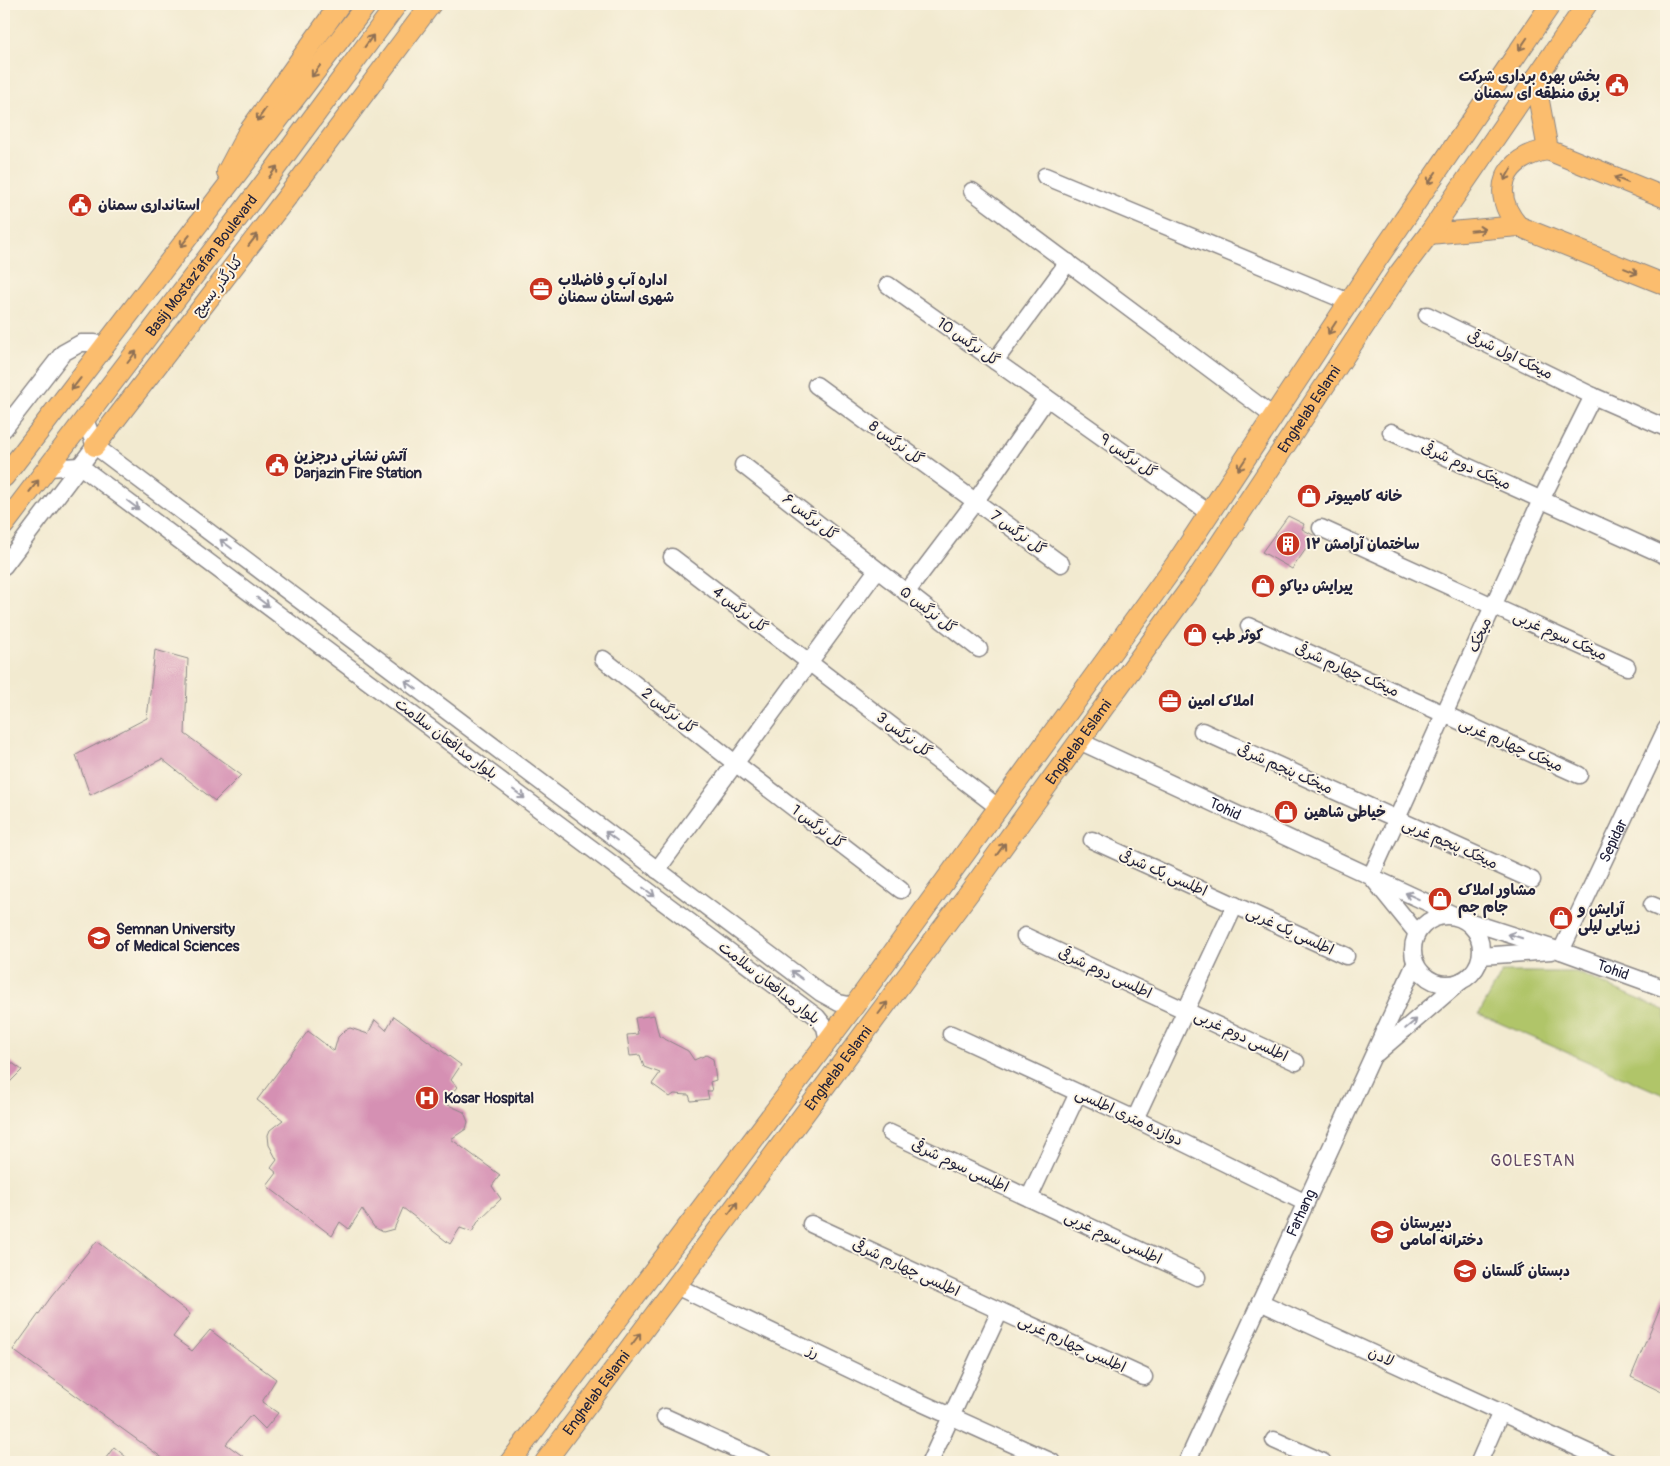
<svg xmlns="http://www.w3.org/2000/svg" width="1670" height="1466" viewBox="0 0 1670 1466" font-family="Pangolin,'Playpen Sans Arabic',sans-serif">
<rect width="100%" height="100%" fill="#fcf5e5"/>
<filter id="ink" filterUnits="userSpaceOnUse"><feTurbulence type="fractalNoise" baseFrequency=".02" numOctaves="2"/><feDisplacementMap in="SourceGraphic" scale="10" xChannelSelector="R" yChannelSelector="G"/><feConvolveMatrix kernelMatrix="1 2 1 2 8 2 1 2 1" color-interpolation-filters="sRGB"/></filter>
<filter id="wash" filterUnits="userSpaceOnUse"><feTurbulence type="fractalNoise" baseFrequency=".0096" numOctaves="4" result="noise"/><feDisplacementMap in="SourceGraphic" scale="20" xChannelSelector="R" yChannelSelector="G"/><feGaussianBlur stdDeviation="1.12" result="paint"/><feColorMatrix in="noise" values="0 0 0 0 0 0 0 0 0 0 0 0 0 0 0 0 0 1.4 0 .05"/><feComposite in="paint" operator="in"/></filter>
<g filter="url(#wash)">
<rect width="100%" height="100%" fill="#f2ead0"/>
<path fill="#b0c569" stroke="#697452" d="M1502,972H1576L1666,1011V1096L1479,1014Z"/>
<g id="blocks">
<path fill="#d590b3" d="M1288,516L1304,524L1302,529L1315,536L1292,569L1262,552Z
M155,650L188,659L185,734L241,775L215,801L162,759L90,795L76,755L147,718Z
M654,1015L659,1036L688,1051L694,1060L706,1055L713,1059L716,1080L710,1082L712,1091H707L709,1099L691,1101L689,1095L674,1094L670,1097L652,1084L660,1073L644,1067L640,1055L630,1056L627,1035L638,1034L635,1018Z
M394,1016L461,1065L451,1080L457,1087L444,1103L464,1112L468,1122L466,1129L451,1139L500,1175L492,1186L501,1199L479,1220L472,1232L460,1228L450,1244L403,1208L394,1229L383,1232L374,1227L362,1209L349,1229L340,1222L332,1236L267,1186L277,1173L271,1168L277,1160L269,1145L268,1135L270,1130L283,1120L257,1100L308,1031L334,1051L338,1037L345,1030L350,1028L368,1034L375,1020L386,1030Z
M4,1057L22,1070L4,1088Z
M97,1241L190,1314L173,1337L192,1351L210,1330L276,1379L262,1402L278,1413L265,1429L251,1415L226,1444L251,1462H168L13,1350L51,1297Z
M1666,1293V1394L1631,1377Z
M114,1447L132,1462H103Z"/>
</g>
</g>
<g filter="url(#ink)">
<use href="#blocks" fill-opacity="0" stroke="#8a8686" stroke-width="1"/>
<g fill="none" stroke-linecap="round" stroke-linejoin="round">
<g stroke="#8a8686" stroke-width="19">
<g id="minor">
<path d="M1045,176L1349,302"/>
<path d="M972,191L1273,416"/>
<path d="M888,285L1209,513"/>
<path d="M1427,315L1593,396L1666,428"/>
<path d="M995,361L1068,262"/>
<path d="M816,385L1061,564"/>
<path d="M85,419L95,446L821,993L839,1003L854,1006"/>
<path d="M4,429L63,353L81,343H95L105,346"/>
<path d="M1391,432L1666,556"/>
<path d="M743,465L979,649"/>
<path d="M48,468L80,466L817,1017L825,1027L828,1041"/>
<path d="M1321,528L1627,667"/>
<path d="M672,557L999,808"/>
<path d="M4,566L95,446"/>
<path d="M906,593L975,502L1047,398"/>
<path d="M1249,626L1579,775"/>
<path d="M603,659L735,763L901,890"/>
<path d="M1202,731L1532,880"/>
<path id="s1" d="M1079,741L1454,915"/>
<path d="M1092,840L1346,956"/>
<path d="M657,870L877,570"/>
<path d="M1371,876L1541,500L1593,396"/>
<path d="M1374,880L1416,932"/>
<path d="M1652,905L1666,911"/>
<circle cx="1447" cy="950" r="34"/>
<path id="s2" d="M1465,920L1561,951L1666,989"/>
<path d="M1025,936L1296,1062"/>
<path id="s3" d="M1561,951L1666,729"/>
<path d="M1481,956L1551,951"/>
<path d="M951,1034L1135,1119L1306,1203"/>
<path d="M1377,1053L1461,981"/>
<path d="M1135,1119L1235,905"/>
<path d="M890,1133L1197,1277"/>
<path d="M1029,1198L1078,1093"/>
<path d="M811,1224L1144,1377"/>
<path d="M676,1286L895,1391L1052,1462"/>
<path d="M1260,1302L1609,1462"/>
<path d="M665,1417L764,1462"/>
<path d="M1274,1440L1323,1462"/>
<path d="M930,1462L1000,1311"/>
<path id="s4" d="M1187,1462L1415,964"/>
<path d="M1479,1462L1501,1412"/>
</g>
</g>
<g stroke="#8a8686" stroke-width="22">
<g id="major">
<path d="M1535,79L1548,150L1666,198"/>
<path d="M227,172L247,134L340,4"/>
<path d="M1518,226C1489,192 1504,157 1548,150"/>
<path d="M1429,234L1518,226L1666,285"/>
<path d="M95,446L287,197L431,4"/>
<path d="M4,477L367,4"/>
<path id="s5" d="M4,525L266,181L397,4"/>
<path d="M510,1462L854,1006L1175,565L1378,258L1551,4"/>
<path id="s6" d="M545,1462L980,878L1196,580L1398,275L1429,234L1587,4"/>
</g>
</g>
<use href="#minor" stroke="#fff" stroke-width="16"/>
<use href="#major" stroke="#fbbd6e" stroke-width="20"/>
</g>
<defs><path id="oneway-shaft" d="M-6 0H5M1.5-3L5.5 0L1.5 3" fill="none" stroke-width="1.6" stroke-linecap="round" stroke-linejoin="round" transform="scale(1.25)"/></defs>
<g stroke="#8e7054">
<use href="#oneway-shaft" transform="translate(369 41) rotate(-54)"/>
<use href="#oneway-shaft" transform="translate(1523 44) rotate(124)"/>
<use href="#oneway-shaft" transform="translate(316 71) rotate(127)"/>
<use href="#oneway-shaft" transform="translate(261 115) rotate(125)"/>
<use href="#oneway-shaft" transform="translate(273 172) rotate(-54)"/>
<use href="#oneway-shaft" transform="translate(1508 174) rotate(120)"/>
<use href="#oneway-shaft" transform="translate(1432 178) rotate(124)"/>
<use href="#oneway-shaft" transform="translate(1621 180) rotate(-158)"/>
<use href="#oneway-shaft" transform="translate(1478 230) rotate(-5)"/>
<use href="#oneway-shaft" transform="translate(253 240) rotate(-52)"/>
<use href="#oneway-shaft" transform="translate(185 241) rotate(129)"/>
<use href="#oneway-shaft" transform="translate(1631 271) rotate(22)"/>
<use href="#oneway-shaft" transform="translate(1332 328) rotate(123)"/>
<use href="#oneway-shaft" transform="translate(132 357) rotate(-53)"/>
<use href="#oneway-shaft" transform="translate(76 384) rotate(128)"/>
<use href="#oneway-shaft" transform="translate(1242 464) rotate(123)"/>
<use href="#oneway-shaft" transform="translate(34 486) rotate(-52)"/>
<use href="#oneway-shaft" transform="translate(1001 849) rotate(-54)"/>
<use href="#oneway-shaft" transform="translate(883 1008) rotate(-53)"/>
<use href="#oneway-shaft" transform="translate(733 1208) rotate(-53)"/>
<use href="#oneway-shaft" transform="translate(636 1339) rotate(-53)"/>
</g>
<g stroke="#9c9ca7">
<use href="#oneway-shaft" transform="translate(133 505) rotate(37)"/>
<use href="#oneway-shaft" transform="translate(226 544) rotate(-143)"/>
<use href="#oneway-shaft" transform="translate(263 602) rotate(37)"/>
<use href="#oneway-shaft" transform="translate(411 685) rotate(-143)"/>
<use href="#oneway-shaft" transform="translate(519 794) rotate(37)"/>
<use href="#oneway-shaft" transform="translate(611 836) rotate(-143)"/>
<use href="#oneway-shaft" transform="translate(649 892) rotate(37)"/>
<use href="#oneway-shaft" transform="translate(1412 896) rotate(-155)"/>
<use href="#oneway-shaft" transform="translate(1515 936) rotate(-162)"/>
<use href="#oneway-shaft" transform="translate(797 975) rotate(-143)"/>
<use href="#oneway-shaft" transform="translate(1411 1024) rotate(-40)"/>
</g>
</g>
<defs>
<g id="civic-disc" transform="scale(1.25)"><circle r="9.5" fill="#c8321e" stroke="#fcf5e5"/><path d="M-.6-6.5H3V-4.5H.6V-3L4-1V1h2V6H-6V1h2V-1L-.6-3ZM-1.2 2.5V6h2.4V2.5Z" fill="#fff"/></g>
<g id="office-disc" transform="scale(1.25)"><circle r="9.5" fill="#c8321e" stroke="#fcf5e5"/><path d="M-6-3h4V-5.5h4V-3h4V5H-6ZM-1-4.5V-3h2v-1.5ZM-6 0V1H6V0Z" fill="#fff"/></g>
<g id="shop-disc" transform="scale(1.25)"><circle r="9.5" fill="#c8321e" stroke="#fcf5e5"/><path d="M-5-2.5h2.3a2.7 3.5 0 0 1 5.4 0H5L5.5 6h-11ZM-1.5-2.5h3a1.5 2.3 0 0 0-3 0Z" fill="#fff"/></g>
<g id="building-disc" transform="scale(1.25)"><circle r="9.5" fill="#c8321e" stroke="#fcf5e5"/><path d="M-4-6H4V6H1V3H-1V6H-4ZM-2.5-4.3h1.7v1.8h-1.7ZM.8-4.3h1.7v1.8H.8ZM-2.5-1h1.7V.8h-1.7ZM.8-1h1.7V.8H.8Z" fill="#fff"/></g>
<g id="university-disc" transform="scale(1.25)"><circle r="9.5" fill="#c8321e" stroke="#fcf5e5"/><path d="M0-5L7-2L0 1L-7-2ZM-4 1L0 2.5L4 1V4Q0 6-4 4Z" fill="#fff"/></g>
<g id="hospital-disc" transform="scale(1.25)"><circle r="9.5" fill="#c8321e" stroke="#fcf5e5"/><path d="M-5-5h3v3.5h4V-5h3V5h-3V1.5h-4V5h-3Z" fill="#fff"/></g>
<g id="school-disc" transform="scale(1.25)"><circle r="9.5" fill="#c8321e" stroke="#fcf5e5"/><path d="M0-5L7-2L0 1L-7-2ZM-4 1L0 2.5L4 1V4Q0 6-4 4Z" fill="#fff"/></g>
</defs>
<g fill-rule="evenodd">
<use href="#civic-disc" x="1617" y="85"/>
<use href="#civic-disc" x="80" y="205"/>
<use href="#office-disc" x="541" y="289"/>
<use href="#civic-disc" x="277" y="465"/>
<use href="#shop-disc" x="1309" y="496"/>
<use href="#building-disc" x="1288" y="544"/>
<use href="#shop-disc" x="1263" y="586"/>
<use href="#shop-disc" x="1195" y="635"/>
<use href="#office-disc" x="1170" y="701"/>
<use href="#shop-disc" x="1286" y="812"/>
<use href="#shop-disc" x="1440" y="899"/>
<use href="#shop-disc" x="1561" y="918"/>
<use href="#university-disc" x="99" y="938"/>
<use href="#hospital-disc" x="427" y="1098"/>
<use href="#school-disc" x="1382" y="1232"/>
<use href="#school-disc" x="1465" y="1271"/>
</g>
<g text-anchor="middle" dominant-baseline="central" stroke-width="4" stroke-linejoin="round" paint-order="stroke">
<g font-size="15" font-weight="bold" fill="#22223b" stroke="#fcf5e5" text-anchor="start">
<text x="1600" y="76" text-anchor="end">بخش بهره برداری شرکت<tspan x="1600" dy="17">برق منطقه ای سمنان</tspan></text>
<text x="98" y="205">استانداری سمنان</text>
<text x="558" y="280">اداره آب و فاضلاب<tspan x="558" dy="17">شهری استان سمنان</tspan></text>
<text x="294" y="456">آتش نشانی درجزین<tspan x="294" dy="17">Darjazin Fire Station</tspan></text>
<text x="1326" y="496">خانه کامپیوتر</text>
<text x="1306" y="544">ساختمان آرامش ۱۲</text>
<text x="1280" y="586">پیرایش دیاکو</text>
<text x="1212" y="635">کوثر طب</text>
<text x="1188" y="701">املاک امین</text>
<text x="1304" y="812">خیاطی شاهین</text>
<text x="1458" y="890">مشاور املاک<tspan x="1458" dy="17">جام جم</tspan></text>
<text x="1578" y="909">آرایش و<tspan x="1578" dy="17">زیبایی لیلی</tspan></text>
<text x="116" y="929">Semnan University<tspan x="116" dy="17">of Medical Sciences</tspan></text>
<text x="444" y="1098">Kosar Hospital</text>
<text x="1400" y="1223">دبیرستان<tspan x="1400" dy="17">دخترانه امامی</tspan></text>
<text x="1482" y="1271">دبستان گلستان</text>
</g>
<g font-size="15" fill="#22223b" stroke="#fcf5e5">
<text stroke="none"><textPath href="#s5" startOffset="326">Basij Mostaz'afan Boulevard</textPath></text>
<text transform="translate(218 286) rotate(-52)">کنارگذر بسیج</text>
<text transform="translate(968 342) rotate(35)">گل نرگس 10</text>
<text transform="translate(1510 355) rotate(26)">میخک اول شرقی</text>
<text stroke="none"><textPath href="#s6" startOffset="1301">Enghelab Eslami</textPath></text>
<text transform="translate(896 443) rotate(36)">گل نرگس 8</text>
<text transform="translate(1128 456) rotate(35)">گل نرگس ۹</text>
<text transform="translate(1466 466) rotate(24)">میخک دوم شرقی</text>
<text transform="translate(810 517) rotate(38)">گل نرگس ۶</text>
<text transform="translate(1018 533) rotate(36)">گل نرگس 7</text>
<text transform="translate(740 610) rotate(38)">گل نرگس 4</text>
<text transform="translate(928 610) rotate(38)">گل نرگس ۵</text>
<text transform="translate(1480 635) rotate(-66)">میخک</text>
<text transform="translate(1560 636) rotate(24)">میخک سوم غربی</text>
<text transform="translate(1347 670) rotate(24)">میخک چهارم شرقی</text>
<text transform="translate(669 711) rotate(38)">گل نرگس 2</text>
<text transform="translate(904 735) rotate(37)">گل نرگس 3</text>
<text transform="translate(446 739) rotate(37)">بلوار مدافعان سلامت</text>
<text stroke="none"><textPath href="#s6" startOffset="896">Enghelab Eslami</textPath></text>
<text transform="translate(1511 745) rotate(24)">میخک چهارم غربی</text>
<text transform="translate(1285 769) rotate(24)">میخک پنجم شرقی</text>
<text stroke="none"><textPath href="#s1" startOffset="161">Tohid</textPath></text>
<text transform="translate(818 827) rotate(37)">گل نرگس 1</text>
<text stroke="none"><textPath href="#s3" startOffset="122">Sepidar</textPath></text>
<text transform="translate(1450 844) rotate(24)">میخک پنجم غربی</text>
<text transform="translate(1163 873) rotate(24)">اطلسی یک شرقی</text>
<text transform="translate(1290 931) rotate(25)">اطلسی یک غربی</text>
<text stroke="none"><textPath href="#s2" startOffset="156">Tohid</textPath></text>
<text transform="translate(1105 973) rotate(25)">اطلسی دوم شرقی</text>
<text transform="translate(769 983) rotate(38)">بلوار مدافعان سلامت</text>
<text transform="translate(1241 1036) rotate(25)">اطلسی دوم غربی</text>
<text stroke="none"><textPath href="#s6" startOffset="491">Enghelab Eslami</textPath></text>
<text transform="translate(1129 1117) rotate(25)">دوازده متری اطلسی</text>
<text transform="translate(960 1166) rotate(25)">اطلسی سوم شرقی</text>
<text stroke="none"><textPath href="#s4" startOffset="274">Farhang</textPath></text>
<text transform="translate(1113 1238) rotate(25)">اطلسی سوم غربی</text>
<text transform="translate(906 1268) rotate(25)">اطلسی چهارم شرقی</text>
<text transform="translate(1072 1344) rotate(25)">اطلسی چهارم غربی</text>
<text transform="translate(813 1352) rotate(26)">رز</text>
<text transform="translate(1381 1357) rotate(25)">لادن</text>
<text stroke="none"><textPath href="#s6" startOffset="86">Enghelab Eslami</textPath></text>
</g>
<g font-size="16" letter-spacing="1" fill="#614865" stroke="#fcf5e5">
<text x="1533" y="1161">GOLESTAN</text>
</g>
</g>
<rect width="1670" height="1466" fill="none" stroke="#fcf5e5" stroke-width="20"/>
</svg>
